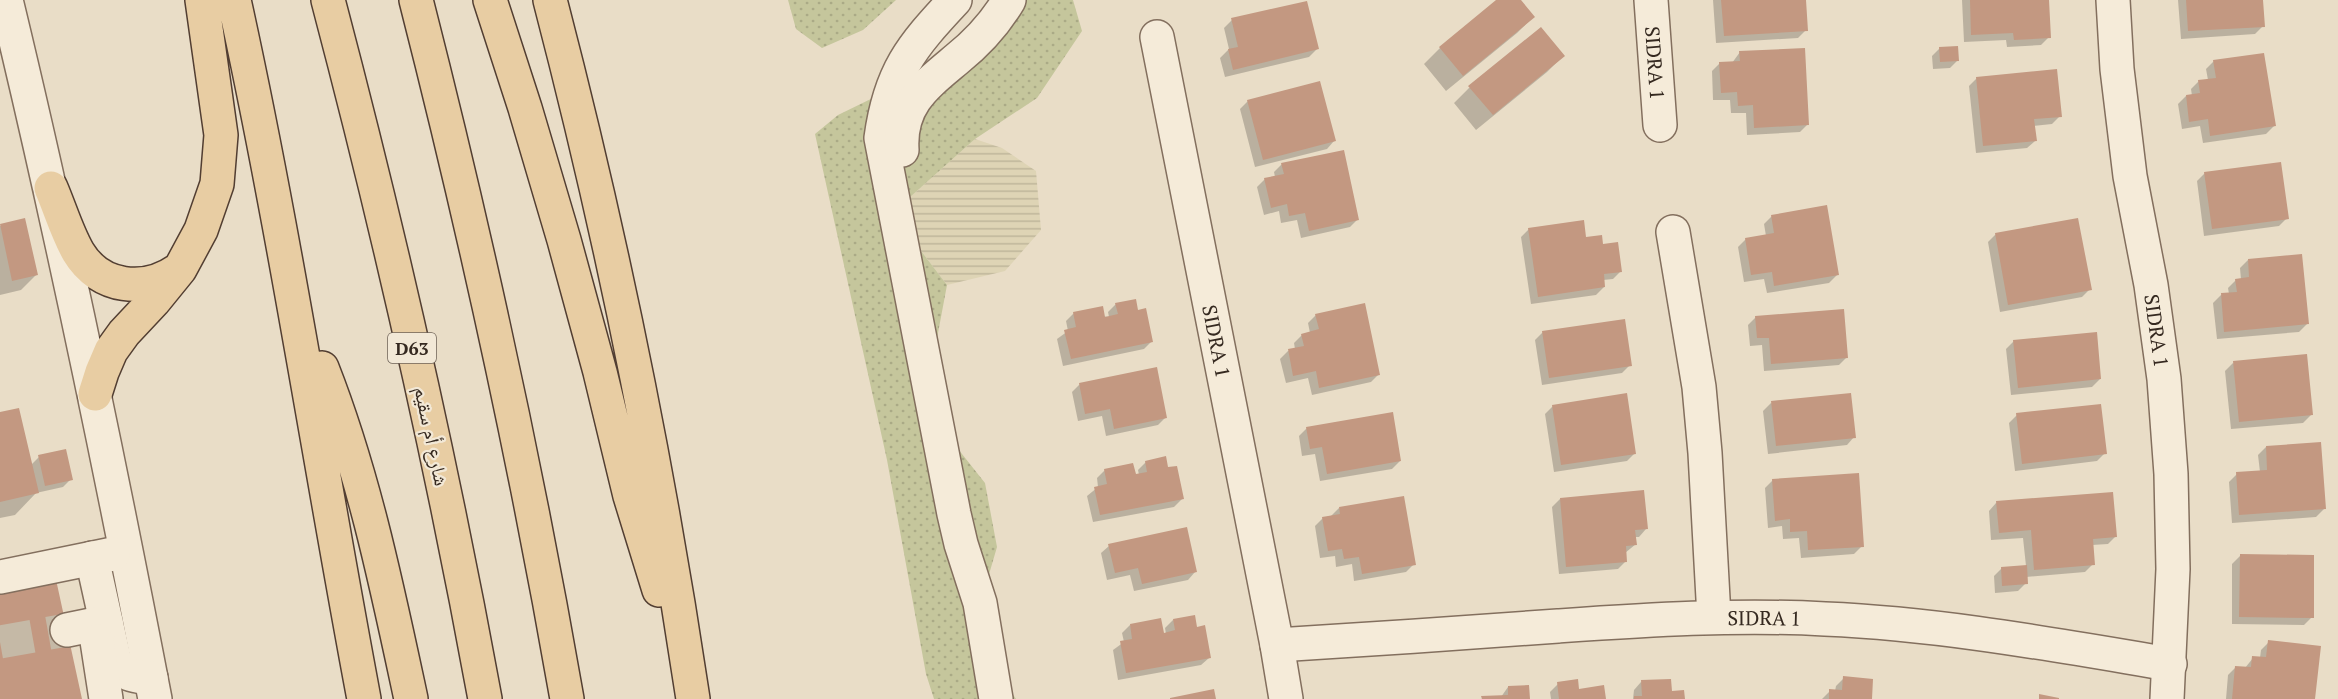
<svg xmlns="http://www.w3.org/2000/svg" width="2338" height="699" viewBox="0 0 2338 699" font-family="'PT Serif','Noto Naskh Arabic',serif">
<defs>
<pattern id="farmland-rules" width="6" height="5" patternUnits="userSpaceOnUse" patternTransform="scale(1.5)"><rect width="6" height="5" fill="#ded4b5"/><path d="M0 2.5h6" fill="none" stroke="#bfb69b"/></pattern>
<pattern id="grass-dots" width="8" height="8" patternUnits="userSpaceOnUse" patternTransform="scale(1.5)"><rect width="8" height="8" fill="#c5c69c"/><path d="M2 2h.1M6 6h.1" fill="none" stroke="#aaaa86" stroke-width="1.8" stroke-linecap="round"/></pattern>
</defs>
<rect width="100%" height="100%" fill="#e9ddc7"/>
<path fill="url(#farmland-rules)" d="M975,139L1002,148L1036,171L1041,230L1005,271L947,285L915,243L900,206Z"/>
<path fill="url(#grass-dots)" d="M788,0H896L863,30L822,48L796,29Z
M992,0H1073L1082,31L1037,98L975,139L900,206L915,243L947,285L932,365L939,425L985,483L997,547L978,612L1002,678L1016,699H934L926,674L887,460L815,134L838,115L879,95L932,65L977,28Z"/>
<path fill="#0003" d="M1499,0H1519L1533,17L1517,33L1446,91L1424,64L1440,48Z
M1713,0H1804L1806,30L1798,38L1716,43Z
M1962,0H2047L2049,37L2041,45L2007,47L2006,40L1964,42Z
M2178,0H2262L2263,26L2255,34L2181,39Z
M1232,20L1317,49L1309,57L1225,77L1220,58L1229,49L1224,28Z
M1940,48L1958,60L1950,68L1933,69L1932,56Z
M1740,52L1808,124L1800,132L1747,135L1746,113H1731L1730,100H1713L1712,71L1720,63H1732Z
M1563,56L1547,72L1476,130L1454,103L1469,88Z
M2214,61L2274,126L2266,134L2203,143L2200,126L2182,129L2178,104L2186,96H2192L2191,89L2199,81L2208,80L2206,69Z
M1977,78L2060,116L2052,124L2033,126L2035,141L2027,148L1976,153L1969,86Z
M1248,101L1334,141L1327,149L1255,167L1240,109Z
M1282,164L1358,219L1350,227L1301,238L1297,220L1281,223L1279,211L1264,215L1257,187L1265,179L1275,177L1274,172Z
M2205,173L2287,218L2279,226L2204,236L2197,181Z
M1772,216L1837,275L1829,283L1767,293L1764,279L1744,282L1738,247L1746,239L1766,236L1764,224Z
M24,220L37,274L21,290L0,295V226Z
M1529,229L1585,239L1602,246L1621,271L1613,279L1603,280L1604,287L1596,295L1531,304L1521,237Z
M1996,234L2090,289L2082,297L2000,312L1988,242Z
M2248,260L2307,324L2299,332L2217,339L2213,303L2221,295L2229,294L2228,288L2236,280H2241L2240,268Z
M1116,304L1137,311L1152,341L1144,349L1063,366L1057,339L1068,331L1066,321L1074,313L1109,317L1108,312Z
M1316,315L1379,374L1371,382L1312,395L1308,378L1286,383L1280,359L1288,351L1295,349L1294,343L1302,335L1310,333L1308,323Z
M1756,317L1847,357L1839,365L1764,371L1762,345L1750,346L1748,325Z
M1543,332L1630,365L1622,373L1542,385L1535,340Z
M2014,341L2100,379L2092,387L2011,395L2006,349Z
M2233,363L2311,415L2303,423L2231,429L2225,371Z
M1080,384L1166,417L1158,425L1106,436L1102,416L1078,421L1072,392Z
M1771,403L1854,437L1847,445L1768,454L1763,411Z
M1553,406L1635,453L1627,461L1554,472L1545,414Z
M0,414L31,465L39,457L71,479L63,487L36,493L15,515L0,518Z
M2017,415L2105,453L2097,461L2015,471L2009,423Z
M1307,428L1400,461L1392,469L1320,481L1315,454L1302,456L1299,436Z
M2266,447L2324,509L2316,517L2232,523L2229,482L2237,474L2260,472L2258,455Z
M1146,462L1167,469L1182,499L1174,507L1093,522L1087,496L1098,487L1097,478L1105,470L1139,475L1138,470Z
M1773,480L1862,546L1854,554L1801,558L1799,538L1783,539L1782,526L1768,528L1765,488Z
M1560,499L1646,529L1639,537H1635L1636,544L1625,553L1626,561L1618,569L1559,574L1552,507Z
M1996,503L2116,536L2108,544L2092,545L2093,564L2085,572L2026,577V583L2018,591L1995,593L1994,576L2002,568L2026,566L2023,538L1991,540L1989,511Z
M1339,508L1414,564L1406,572L1354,581L1352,564L1336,567L1335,556L1320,558L1315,526L1323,518L1331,516Z
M1109,546L1195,572L1188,580L1134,591L1130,575L1107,580L1101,553Z
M2240,556L2312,617L2304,625L2232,624V564Z
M1173,620L1196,628L1209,658L1201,665L1118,680L1113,650L1124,642L1122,633L1130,625L1162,635L1166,634L1165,628Z
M2269,642L2314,699H2226L2228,675L2236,667L2245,668L2253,658H2260L2261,650Z
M1844,678L1871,699H1822L1830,691H1835L1836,686Z
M1641,682L1670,693L1683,699H1633L1634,690Z
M1558,684L1578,690L1605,699H1551L1550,692Z
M1508,687L1528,699H1480L1501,697Z"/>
<path fill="#c39881" d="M1496,0H1521L1535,17L1463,76L1439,47Z
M1721,0H1806L1808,31L1724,36Z
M1970,0H2049L2051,38L2014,40L2013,33L1971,35Z
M2186,0H2263L2265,27L2188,31Z
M1307,1L1319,49L1233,70L1228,49L1238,47L1231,18Z
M1541,27L1565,56L1493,115L1468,86Z
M1958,46L1959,61L1940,62L1939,47Z
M1805,48L1809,125L1754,128L1753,105L1738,106L1737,92L1721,93L1719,62L1740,61L1739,51Z
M2264,53L2276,126L2210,136L2208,119L2189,122L2186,95L2200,93L2198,80L2216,78L2213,60Z
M2057,69L2062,117L2034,119L2037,141L1983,146L1976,77Z
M1320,81L1336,141L1263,160L1247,100Z
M1344,150L1359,220L1309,231L1305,213L1289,216L1287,204L1271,208L1264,178L1284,174L1281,163Z
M2281,162L2289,219L2212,229L2204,172Z
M1827,205L1839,275L1774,286L1772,272L1751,275L1745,238L1774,233L1771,215Z
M25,218L38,275L12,281L0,224Z
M2078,218L2092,290L2008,305L1995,233Z
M1584,220L1586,237L1602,235L1603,244L1618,242L1622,272L1604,274L1605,287L1538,297L1528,228Z
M2302,254L2309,324L2224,332L2221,293L2237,292L2235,279L2249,277L2248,259Z
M1136,299L1138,310L1146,308L1153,342L1071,359L1064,330L1076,327L1073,312L1103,306L1105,317L1118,314L1115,303Z
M1365,303L1380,375L1319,388L1316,371L1293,376L1288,349L1304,346L1301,334L1319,329L1315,314Z
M1844,309L1848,358L1771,364L1769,338H1757L1755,316Z
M1625,319L1632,366L1549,378L1542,331Z
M2097,332L2101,379L2018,388L2013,340Z
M2307,354L2313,415L2239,422L2233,361Z
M1157,367L1167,418L1114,429L1110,409L1085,414L1079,383Z
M1627,393L1636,454L1561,465L1552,405Z
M1851,393L1856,438L1776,446L1771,401Z
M2101,404L2107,454L2022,464L2016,413Z
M19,408L39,493L0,502V412Z
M1393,412L1401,461L1327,474L1322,447L1310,449L1306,427Z
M2321,442L2326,509L2239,515L2236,472L2267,470L2266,446Z
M66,449L73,480L45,486L38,455Z
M1166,456L1168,467L1177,466L1184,499L1100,515L1094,487L1107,484L1104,469L1133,463L1136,474L1147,472L1145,461Z
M1859,473L1864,547L1808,550L1807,531L1790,532V519L1775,521L1772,479Z
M1644,490L1648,529L1635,530L1637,545L1626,546L1627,562L1566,567L1560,498Z
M2113,492L2117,537L2093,539L2095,565L2034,570L2031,530L1999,533L1996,501Z
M1404,496L1416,565L1362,574L1359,557L1344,559L1342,549L1328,551L1322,517L1340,514L1339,507Z
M1187,527L1197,572L1142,584L1138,568L1115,573L1108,544Z
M2240,554L2314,555V618L2239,617Z
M2027,565L2028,584L2002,586L2001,567Z
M55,575L82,699H0V586Z
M1195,615L1197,627L1205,625L1211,658L1126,673L1120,641L1132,639L1130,624L1161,618L1164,633L1175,630L1173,619Z
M2268,640L2321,646L2315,699H2232L2235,666L2251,667L2252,656L2266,657Z
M1843,676L1873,679L1872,699H1829V689L1842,690Z
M1578,679L1579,689L1604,685L1606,699H1559L1557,682Z
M1671,679L1672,691L1684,690L1685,699H1634V696H1642L1641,680Z
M1529,685L1530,699H1482L1481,696L1508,695V686Z
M1214,689L1216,699H1170V698Z
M2039,694L2059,698V699H2039Z"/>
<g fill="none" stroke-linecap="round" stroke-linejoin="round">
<path stroke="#c5b9a6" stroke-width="33" stroke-dasharray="33 16" stroke-linecap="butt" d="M0,642L67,630"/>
<g stroke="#836f5e" stroke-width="36">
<g id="minor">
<path d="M6,0C62,232 110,465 155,699"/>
<path d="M955,0C911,47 890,72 881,138L954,514L961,544L980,603L996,699"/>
<path id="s1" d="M1651,0L1660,125"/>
<path id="s2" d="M2113,0L2117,69L2130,176L2151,285L2164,379L2171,474L2173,569L2167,699"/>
<path id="s3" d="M1157,37L1277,645L1286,699"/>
<path d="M902,150C899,104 926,85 957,59C977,43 996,22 1009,0"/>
<path d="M1673,232L1699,387L1705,453L1714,617"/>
<path d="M92,558L115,662C124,676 136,676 151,678"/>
<path d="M0,577L113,554"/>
<path d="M67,630L106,622"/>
<path d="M97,641L106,699"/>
<path id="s4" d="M1277,645C1371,639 1464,633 1558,626C1647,620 1735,614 1825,619C1942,624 2055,645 2170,664"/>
</g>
</g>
<g stroke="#523e32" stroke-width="36">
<path id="major" d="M234,0C285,232 320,466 364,699
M328,0C389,231 442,464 485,699
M416,0C475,231 526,464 567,699
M490,0L525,108L564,240L600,372L630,496L659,590
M550,0C610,230 658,464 693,699
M51,188C60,209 67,233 78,252C100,289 145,293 178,270
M322,368C364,475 387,587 411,699
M95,394L102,372L111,351L124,333L154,301L180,269L201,230L217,184L221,135L202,0"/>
</g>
<use href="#minor" stroke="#f5ebd9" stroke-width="33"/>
<use href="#major" stroke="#e8cda3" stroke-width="33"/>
</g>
<g text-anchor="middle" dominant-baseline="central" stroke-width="4.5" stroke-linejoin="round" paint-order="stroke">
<rect fill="#f2e8d6" stroke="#6e6257" stroke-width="1.5" x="388" y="333" width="48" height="30" rx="4.5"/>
<g font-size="18" font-weight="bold" fill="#352920">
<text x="412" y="348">D63</text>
</g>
<g font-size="20" fill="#352920" stroke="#f2e8d6">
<text stroke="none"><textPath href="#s1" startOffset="63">SIDRA 1</textPath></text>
<text stroke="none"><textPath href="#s2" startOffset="334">SIDRA 1</textPath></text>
<text stroke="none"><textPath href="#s3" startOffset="310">SIDRA 1</textPath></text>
<text transform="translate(432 436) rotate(78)">شارع أم سقيم</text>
<text stroke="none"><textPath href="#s4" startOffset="488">SIDRA 1</textPath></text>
</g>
</g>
</svg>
